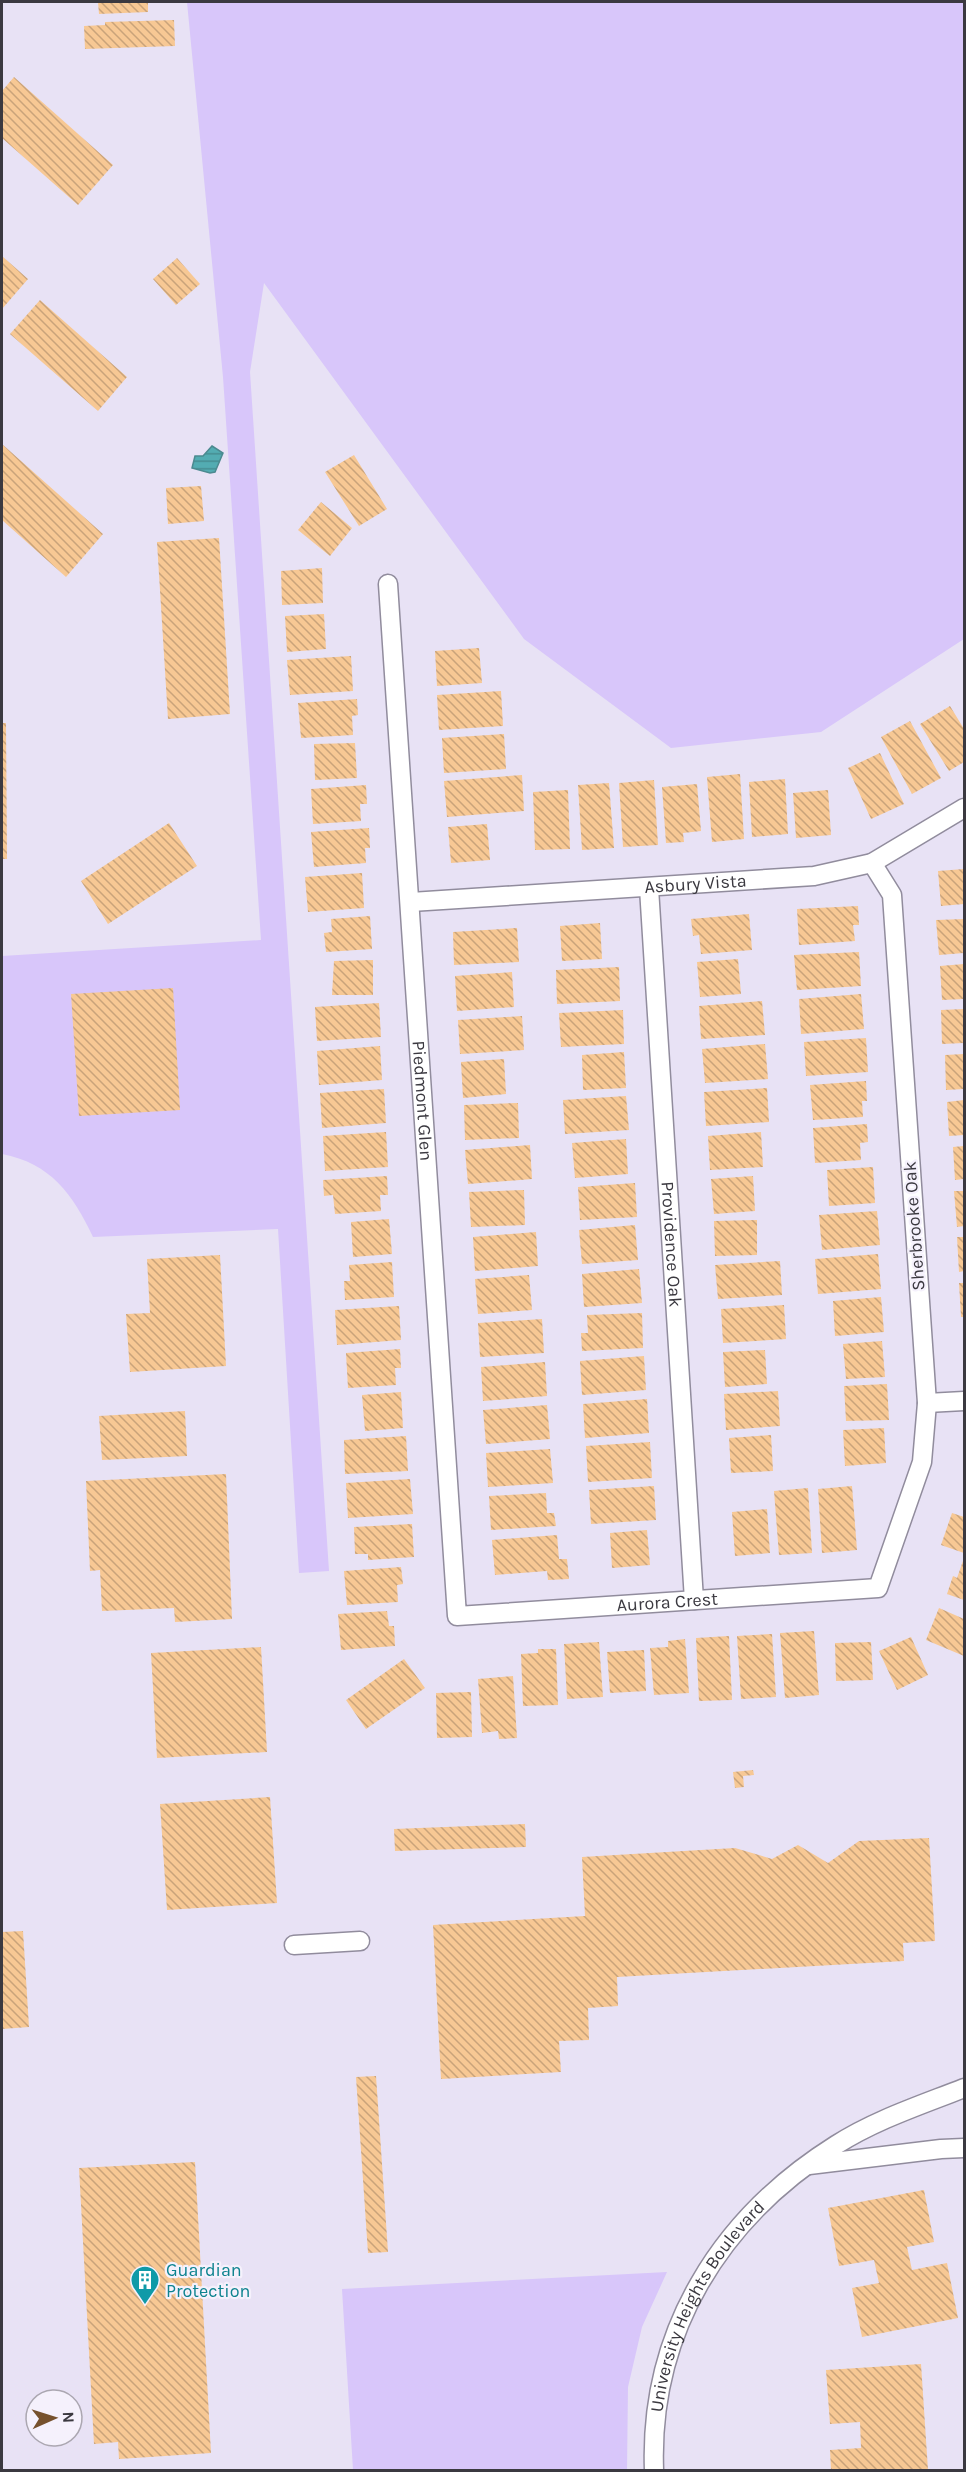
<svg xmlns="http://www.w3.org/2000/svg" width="966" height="2472" viewBox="0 0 966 2472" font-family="Karla,sans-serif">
<defs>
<pattern id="water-rules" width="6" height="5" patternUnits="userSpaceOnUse" patternTransform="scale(1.5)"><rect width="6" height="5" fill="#53acb2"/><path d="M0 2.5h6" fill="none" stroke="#468d92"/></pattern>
<pattern id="building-back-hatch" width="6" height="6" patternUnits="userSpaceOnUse" patternTransform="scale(1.5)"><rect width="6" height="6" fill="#f7c894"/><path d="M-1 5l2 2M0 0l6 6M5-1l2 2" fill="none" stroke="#c9a37a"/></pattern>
</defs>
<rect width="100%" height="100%" fill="#e8e2f5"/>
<path fill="#d8c6fa" d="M187,2H964V639L821,732L671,748L524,639L264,283L250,372L329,1571L299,1573L278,1229L93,1237C73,1194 50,1163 2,1154V956L261,940L223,377Z
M667,2272L642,2327L628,2387L627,2470H353L342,2289Z"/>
<path fill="url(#water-rules)" stroke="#4c8a90" stroke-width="1.5" d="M212,446L223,453L215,472L210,473L192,468L195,456H203Z"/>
<path fill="url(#building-back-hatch)" d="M98,2H148V12L99,14Z
M174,20L175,46L85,49L84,26L105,25V22Z
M14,77L113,165L78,205L2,138V91Z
M2,256L28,279L2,309Z
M177,258L200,284L176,305L153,279Z
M40,300L127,377L98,411L10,334Z
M2,444L103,534L66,577L2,520Z
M354,455L387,509L359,526L325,472Z
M201,486L204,521L168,524L166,488Z
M321,502L352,528L330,556L298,530Z
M219,538L230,714L168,719L157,542Z
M322,568L323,603L282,605L281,571Z
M324,614L326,649L287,652L285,616Z
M479,648L482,683L437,686L435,651Z
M351,656L353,691L290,695L287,660Z
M501,691L503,726L439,730L437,695Z
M357,699L358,715L352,716L353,735L301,738L298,703Z
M950,706L964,729V762L949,771L920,724Z
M910,721L941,778L912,794L881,737Z
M2,723H6L7,859H2Z
M504,734L506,769L444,773L442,738Z
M355,743L357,778L315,780L314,744Z
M880,753L904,804L871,819L848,768Z
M740,774L744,839L712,842L707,777Z
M522,775L524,811L447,817L444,781Z
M785,779L788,834L752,837L749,782Z
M654,780L658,845L623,847L619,783Z
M609,783L614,848L582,850L578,785Z
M697,784L701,831L683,833L684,842L666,843L662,787Z
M366,785L367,804H360L361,821L313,824L311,789Z
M568,790L570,849L535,850L533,792Z
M828,790L831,835L796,838L793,793Z
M169,823L197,866L108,924L81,881Z
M487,824L490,860L451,863L448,827Z
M369,828L370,848H365L366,863L314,867L311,832Z
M964,869V904L941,906L938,871Z
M362,873L364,908L308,912L305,877Z
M858,906L859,925H853L855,941L799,945L797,909Z
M749,914L752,950L701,954L699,935L693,936L691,919Z
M370,916L372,949L326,952L324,933L332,932L331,919Z
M964,919V953L939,955L936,920Z
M600,923L602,959L562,961L560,926Z
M517,928L519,962L454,965L453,932Z
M859,952L861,986L797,990L794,955Z
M738,959L741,994L700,997L697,962Z
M373,960V995H332L334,961Z
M964,964V999L942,1000L940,966Z
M619,967L620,1001L557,1004L556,970Z
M512,972L514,1007L457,1011L455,976Z
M173,988L180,1110L79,1116L71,994Z
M861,994L864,1029L801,1034L799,999Z
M762,1001L765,1035L701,1039L699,1006Z
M379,1003L381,1037L317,1041L315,1007Z
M964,1009V1043L942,1044L941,1010Z
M623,1010L624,1044L561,1047L559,1013Z
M522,1016L524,1050L460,1054L458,1020Z
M866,1038L868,1072L806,1076L804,1042Z
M765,1044L768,1079L705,1083L702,1049Z
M380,1046L382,1080L319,1085L317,1051Z
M624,1052L626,1088L583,1090L582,1055Z
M964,1054V1089L946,1090L945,1055Z
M504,1059L506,1094L463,1098L461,1062Z
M866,1081L867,1101H862L863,1117L813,1120L810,1085Z
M767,1088L769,1122L706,1126L704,1092Z
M384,1089L386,1123L322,1128L320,1093Z
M626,1096L629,1130L565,1134L563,1100Z
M964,1100V1135L949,1136L947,1102Z
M518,1103L519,1138L465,1140L464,1105Z
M867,1124L868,1142L860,1143L861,1160L815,1163L813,1128Z
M386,1132L388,1167L325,1171L323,1136Z
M761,1132L763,1167L710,1170L708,1136Z
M626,1139L628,1174L575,1178L572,1143Z
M530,1145L532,1179L468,1184L465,1150Z
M964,1146V1179L955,1180L953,1147Z
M873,1167L875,1203L829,1206L827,1170Z
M387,1176L388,1195H380L381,1211L335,1214L333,1195L324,1196L323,1180Z
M753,1176L755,1211L714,1214L711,1179Z
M635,1183L637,1217L580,1220L578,1187Z
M524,1190L525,1225L471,1227L469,1192Z
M954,1191H964V1226L957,1227Z
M877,1211L880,1245L822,1250L819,1215Z
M389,1219L392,1254L353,1257L351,1222Z
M757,1220V1255L715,1256L714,1221Z
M635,1225L638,1260L582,1264L579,1230Z
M536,1232L538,1266L475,1271L473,1237Z
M957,1237H964V1271L959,1272Z
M878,1254L881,1289L818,1294L815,1259Z
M220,1255L226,1366L130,1372L126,1314L150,1313L147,1259Z
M780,1261L782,1295L718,1299L715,1265Z
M392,1262L394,1297L345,1300L344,1281H350L349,1265Z
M639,1269L642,1303L584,1307L582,1274Z
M529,1275L532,1310L478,1314L475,1279Z
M959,1283H964V1317H961Z
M881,1297L884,1332L835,1336L833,1301Z
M784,1305L786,1339L723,1343L721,1309Z
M399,1306L401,1340L337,1345L335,1310Z
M642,1313L643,1348L582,1351L581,1333H588L587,1315Z
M542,1319L544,1353L480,1357L478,1323Z
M882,1341L885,1377L846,1379L843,1344Z
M400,1349L401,1368H395L396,1385L348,1388L346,1353Z
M765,1350L767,1384L725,1387L723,1352Z
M644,1356L646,1390L582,1395L580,1361Z
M545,1362L547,1396L483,1401L481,1367Z
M887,1384L889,1420L846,1421L844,1386Z
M778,1391L780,1426L726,1430L724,1394Z
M401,1392L403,1428L365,1431L362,1395Z
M647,1399L649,1433L585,1438L583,1404Z
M547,1405L550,1439L486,1444L483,1410Z
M185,1411L187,1456L102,1460L99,1416Z
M884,1428L886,1463L845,1466L843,1430Z
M771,1435L773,1471L731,1473L729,1438Z
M406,1436L408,1471L345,1474L344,1440Z
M650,1442L652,1478L588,1482L586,1446Z
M550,1449L553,1483L488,1487L486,1453Z
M226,1474L232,1619L175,1622L174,1608L102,1611L100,1570L90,1571L86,1481Z
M410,1479L413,1514L348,1518L346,1483Z
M654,1486L656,1520L591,1524L589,1490Z
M852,1486L857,1550L822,1553L818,1489Z
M808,1488L812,1553L779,1555L774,1491Z
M546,1493L547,1513H554L556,1526L491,1530L489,1496Z
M767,1509L770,1553L735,1556L732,1512Z
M952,1513L964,1517V1553L941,1545Z
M412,1524L414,1557L368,1560V1554H355L354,1527Z
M647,1530L650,1565L612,1568L610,1533Z
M557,1535L559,1559H567L569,1579L548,1580L547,1571L495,1575L492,1540Z
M964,1558V1600L947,1594L953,1576L957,1578Z
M401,1567L403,1584L397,1585L398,1602L347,1605L344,1571Z
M939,1608L964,1619V1656L926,1640Z
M387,1611L389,1626H394L395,1646L341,1650L338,1614Z
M814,1631L819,1695L785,1698L780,1633Z
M772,1634L776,1697L741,1699L737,1636Z
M729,1636L732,1700L699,1701L696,1638Z
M911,1637L928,1675L897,1690L879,1651Z
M685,1639L689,1693L654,1695L650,1648L668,1647V1641Z
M599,1642L603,1697L567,1699L564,1644Z
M871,1642L873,1680L836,1681L835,1643Z
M261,1647L267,1752L157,1758L151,1653Z
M538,1649H556L558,1705L523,1706L521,1654L538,1653Z
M644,1650L646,1691L610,1693L607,1652Z
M404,1659L425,1688L366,1729L346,1700Z
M513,1676L517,1738L499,1739L498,1731L482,1733L478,1679Z
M471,1692L472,1737L437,1738L436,1693Z
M753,1770L754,1775L743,1776L744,1787L735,1788L733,1772Z
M270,1797L277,1903L167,1910L160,1804Z
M525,1824L526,1847L395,1851L394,1829Z
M929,1838L935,1941L903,1943L904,1961L617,1977L618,2006L588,2008L589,2040L559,2041L561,2072L441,2079L433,1925L585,1916L582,1857L735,1848L772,1859L798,1845L828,1863L859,1841Z
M23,1931L29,2027L2,2029V1932Z
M376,2076L388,2252L368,2253L356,2077Z
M195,2162L211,2453L119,2459L118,2442L94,2444L79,2168Z
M924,2190L934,2242L907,2247L912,2270L947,2263L958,2318L862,2337L852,2288L879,2283L874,2260L839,2266L828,2208Z
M921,2364L928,2470H831L830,2450L861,2448L860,2422L830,2424L826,2370Z"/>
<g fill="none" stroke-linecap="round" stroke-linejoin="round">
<g stroke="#918c9d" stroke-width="21">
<g id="minor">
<path id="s1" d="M388,584L457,1616L878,1588L922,1462L927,1403L892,895L872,863"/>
<path id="s2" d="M649,888L694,1600"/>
<path id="s3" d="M411,902L814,876L872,863L964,808"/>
<path d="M927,1403L964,1401"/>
<path d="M294,1945L360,1941"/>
<path d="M809,2165L941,2149L964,2148"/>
<path id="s4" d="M654,2470C649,2332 720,2218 836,2145C875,2120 921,2105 964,2088"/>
</g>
</g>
<use href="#minor" stroke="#fff" stroke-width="18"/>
</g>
<defs>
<g id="building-pin" transform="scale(1.5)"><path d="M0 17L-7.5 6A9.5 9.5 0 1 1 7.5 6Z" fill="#0f9aa8" stroke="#f5f1fc"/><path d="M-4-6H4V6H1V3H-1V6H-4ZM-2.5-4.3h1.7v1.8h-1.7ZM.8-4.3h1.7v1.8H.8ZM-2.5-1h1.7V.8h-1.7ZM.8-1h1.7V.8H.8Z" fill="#fff"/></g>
</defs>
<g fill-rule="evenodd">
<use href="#building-pin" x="145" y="2280"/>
</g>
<g text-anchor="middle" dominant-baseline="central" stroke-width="4.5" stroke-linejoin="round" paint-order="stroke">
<g font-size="18" fill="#3b3940" stroke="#f5f1fc">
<text stroke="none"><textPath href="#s3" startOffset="285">Asbury Vista</textPath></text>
<text stroke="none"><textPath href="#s1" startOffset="518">Piedmont Glen</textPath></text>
<text transform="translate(914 1226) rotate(-94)">Sherbrooke Oak</text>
<text stroke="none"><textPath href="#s2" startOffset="357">Providence Oak</textPath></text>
<text stroke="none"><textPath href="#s1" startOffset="1245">Aurora Crest</textPath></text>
<text stroke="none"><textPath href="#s4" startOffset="177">University Heights Boulevard</textPath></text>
</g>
<g font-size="18" fill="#0d838f" stroke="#f5f1fc" text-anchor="start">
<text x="166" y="2270">Guardian<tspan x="166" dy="21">Protection</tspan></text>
</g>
</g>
<rect width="966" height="2472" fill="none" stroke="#3b3940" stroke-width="6"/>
<g transform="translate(54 2418) rotate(87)"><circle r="28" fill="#f5f1fc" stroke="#aba7b1" stroke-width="1.5"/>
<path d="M0-4.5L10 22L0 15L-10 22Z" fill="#76512d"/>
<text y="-9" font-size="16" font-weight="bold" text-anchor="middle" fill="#3b3940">N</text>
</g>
</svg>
